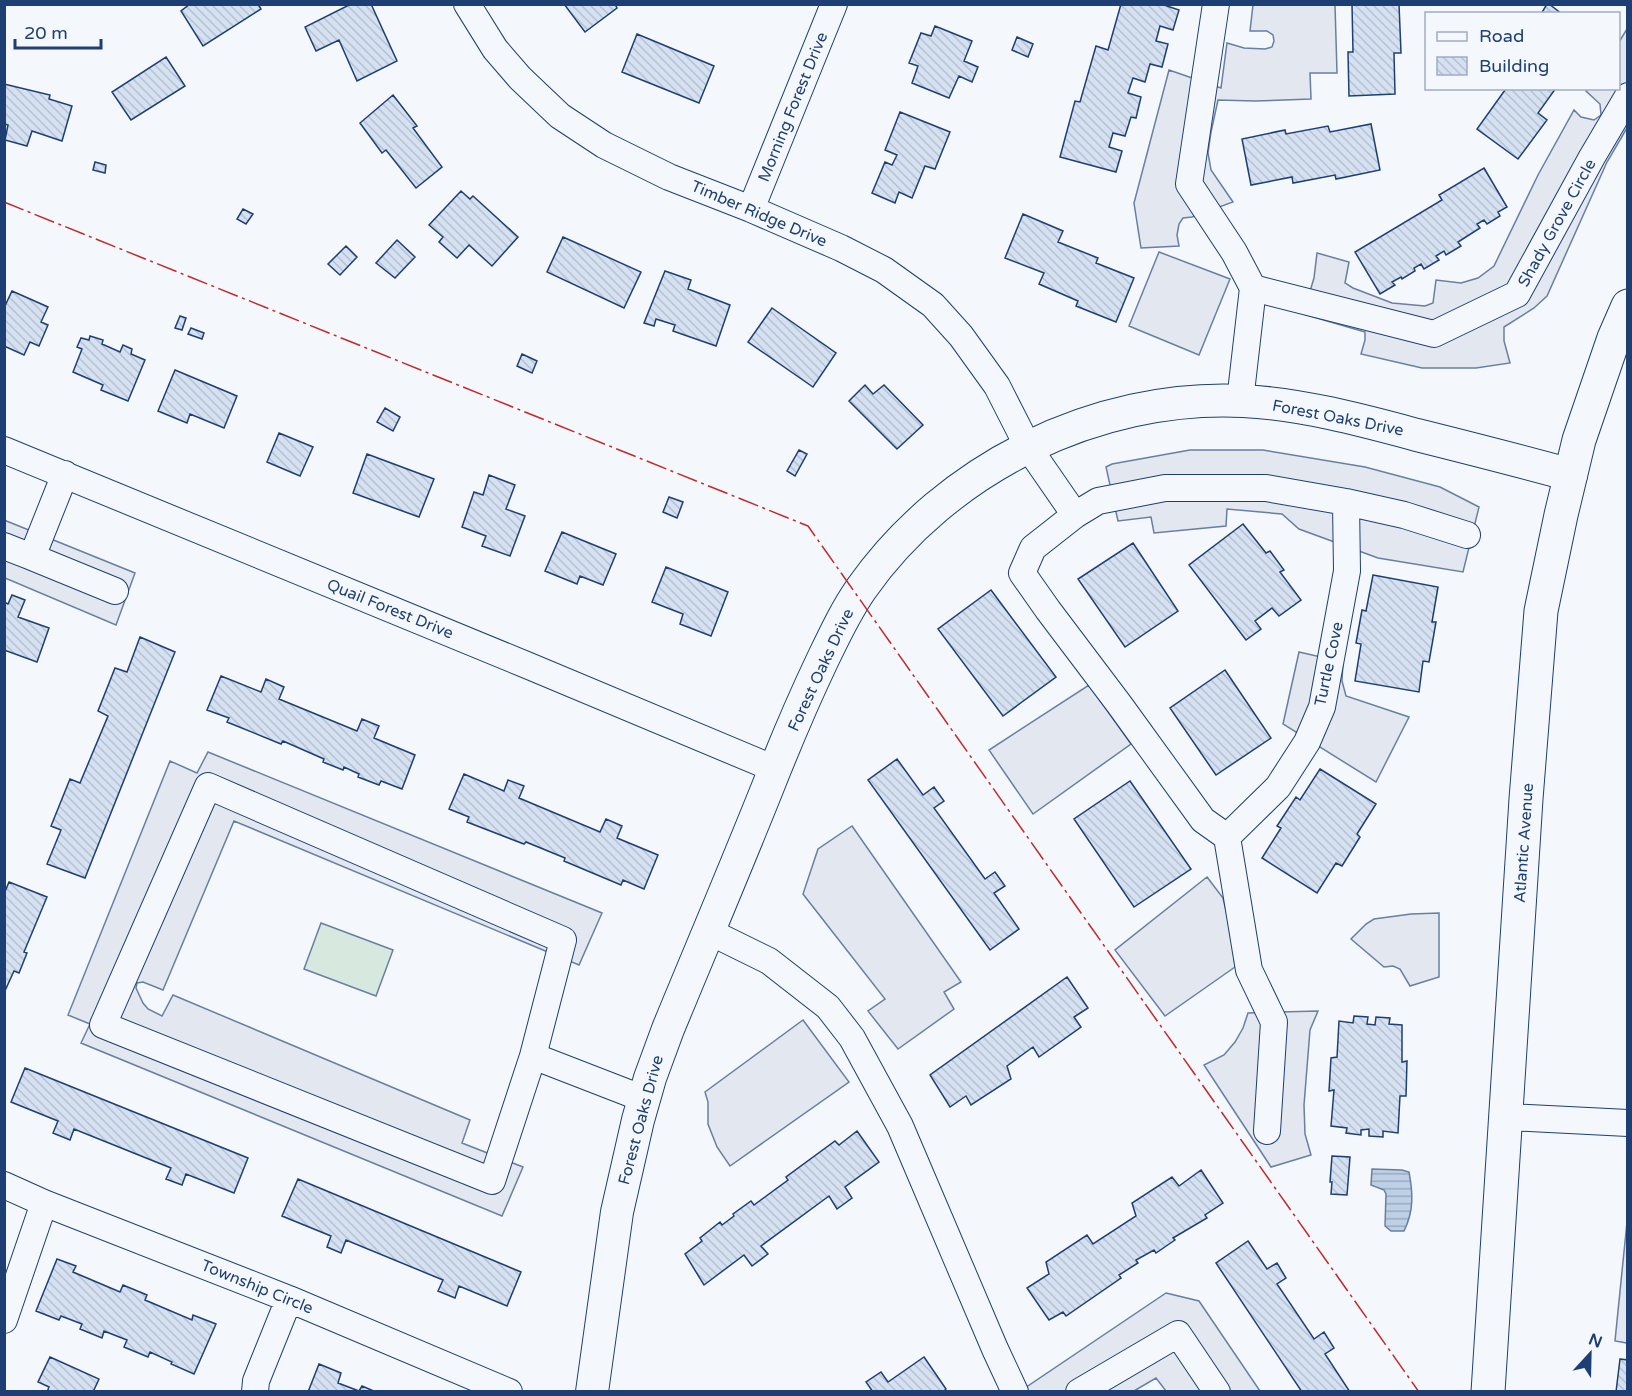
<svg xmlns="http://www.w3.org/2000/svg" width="1632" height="1396" viewBox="0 0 1632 1396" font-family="'Varela Round',sans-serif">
<defs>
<pattern id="water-rules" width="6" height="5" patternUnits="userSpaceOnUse" patternTransform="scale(1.5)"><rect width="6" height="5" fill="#bed0e5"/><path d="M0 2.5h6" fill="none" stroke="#9aaabe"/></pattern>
<pattern id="building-back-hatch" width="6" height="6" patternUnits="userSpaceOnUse" patternTransform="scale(1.5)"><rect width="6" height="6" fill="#d5e0f0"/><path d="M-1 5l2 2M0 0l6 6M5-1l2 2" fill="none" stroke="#b6c1d1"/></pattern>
</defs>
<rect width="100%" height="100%" fill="#f4f7fb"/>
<path fill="#d7e8df" stroke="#687fa3" stroke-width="1.5" d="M321,923L393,950L376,996L304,969Z"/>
<path fill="#e3e8f0" stroke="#687fa3" stroke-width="1.5" d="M1253,5H1335L1337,73H1310L1311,99L1255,101L1218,100L1211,132L1208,153L1211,170L1233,202L1192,217L1183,218L1179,224L1177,235L1179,246L1141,248L1134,203L1169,70L1221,88L1227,43L1244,48L1265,49L1272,47L1274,41L1273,35L1267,31H1250Z
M1627,29V128L1607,162L1547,296L1534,308L1504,327V341L1510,363L1476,368H1422L1361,354L1365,340V332L1303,314L1314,278L1317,253L1349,262L1345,283L1353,288L1392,303L1425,306L1433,303L1436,280L1461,283L1478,278L1494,266L1538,175L1574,110L1581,117L1594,120L1601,115L1600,104L1586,91L1587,89L1618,88L1619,42Z
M1159,252L1230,279L1199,355L1129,326Z
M1190,450H1263L1365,467L1440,487L1479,507L1463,572L1378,558L1299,529L1282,514L1227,509L1226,526L1154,533L1151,517L1118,521L1106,467L1112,464Z
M4,520L135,573L116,625L5,578Z
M1299,652L1343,662L1342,681L1346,696L1409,717L1376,782L1283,724Z
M1089,685L1131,744L1033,814L989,750Z
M208,752L602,913L579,965L234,821L163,990L143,982L137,983L136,988L143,1003L148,1009L162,1016L173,995L470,1120L462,1143L523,1167L502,1216L81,1043L90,1024L68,1015L170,761L197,773Z
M852,826L961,982L944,992L954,1009L898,1049L868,1011L885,999L803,894L818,849Z
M1207,877L1223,898L1232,935L1235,967L1165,1016L1115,950Z
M1439,913V977L1410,986L1400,969L1393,966L1384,967L1351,939L1366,924L1374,919L1411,914Z
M1318,1011L1310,1030L1304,1105L1305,1134L1311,1155L1271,1167L1204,1065L1224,1055L1235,1042L1243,1028L1248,1013Z
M803,1020L849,1082L730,1166L717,1147L708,1124V1102L705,1092Z
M1627,1222V1343L1615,1341Z
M1166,1293L1199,1301L1260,1391H1166L1156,1378L1134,1391L1019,1392Z"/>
<path fill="url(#water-rules)" stroke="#687fa3" stroke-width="1.5" d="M1372,1169L1402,1170L1409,1172C1413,1193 1414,1211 1404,1231H1391L1385,1226L1386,1194L1384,1190L1371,1185Z"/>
<path fill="url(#building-back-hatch)" stroke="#1d3f73" stroke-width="1.5" d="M190,4H258L261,9L203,46L181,11Z
M351,4H371L397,61L357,81L339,40L316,51L305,27Z
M564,4H615L617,8L585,32Z
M1121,4H1161L1179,10L1173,30L1160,26L1156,41L1168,44L1162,67L1150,64L1145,82L1133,78L1128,93L1141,97L1136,118L1131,117L1125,136L1113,133L1109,147L1122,151L1116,172L1060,157L1075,101L1080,102L1096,46L1108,50Z
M1352,4H1399L1401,53H1394L1395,94L1349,96L1348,52H1353Z
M1547,4H1549L1562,14H1541Z
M935,26L972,41L964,61L978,67L972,82L959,76L949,98L912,83L918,66L909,63L921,33L931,36Z
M637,34L714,66L699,103L622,72Z
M1017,37L1033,44L1028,57L1012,50Z
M166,57L185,86L131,120L112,92Z
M4,84L50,95L49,99L72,106L62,141L32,131L27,146L5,140L8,125L4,124Z
M1503,88H1556L1538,113L1547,120L1518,159L1477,129L1505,90Z
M393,95L417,126L413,128L442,167L416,188L386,150L382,153L360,123Z
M900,112L950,132L935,169L925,166L912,198L899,192L895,203L872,193L885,162L892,165L897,155L885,150Z
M1371,124L1380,170L1336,179L1335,175L1293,183L1292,177L1251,185L1242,139L1285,130L1286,134L1328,126L1330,132Z
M95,162L106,165L105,173L93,170Z
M1484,168L1507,207L1498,212L1500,216L1487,224L1484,220L1477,224L1480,228L1458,242L1461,246L1446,255L1444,251L1436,256L1439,260L1424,269L1421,264L1414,268L1415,271L1402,279L1401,277L1392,282L1395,285L1380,294L1355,252L1442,200L1439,195Z
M461,191L470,199L473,196L518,237L492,266L469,245L457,258L439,242L443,237L429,225Z
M243,209L253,214L246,224L237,219Z
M1023,214L1063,231L1058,242L1098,258L1096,263L1134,278L1116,322L1076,306L1078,301L1039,284L1044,273L1005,258Z
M563,237L641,272L624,308L547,272Z
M397,240L415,257L395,278L376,263Z
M346,246L357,257L340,275L328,264Z
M665,271L691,280L688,289L730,305L716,346L673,331L675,325L656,319L654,326L644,323Z
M12,291L48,307L41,322L48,325L39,346L30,342L24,355L4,346V308Z
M772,308L836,353L813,387L748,342Z
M180,316L186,318L182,330L175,328Z
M191,328L204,333L202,339L188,334Z
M90,336L103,340L102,344L120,352L123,345L132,349L131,354L145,360L128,401L101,390L103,385L73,372L82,349L77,347L81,338L89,340Z
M522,354L537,361L532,373L517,366Z
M175,370L237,396L224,428L190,414L187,423L158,411Z
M865,385L873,394L884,385L923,425L897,449L849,401Z
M385,408L400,417L393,431L377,422Z
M279,433L313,447L300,476L267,462Z
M799,450L807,454L795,476L787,471Z
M367,454L434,479L419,517L353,493Z
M489,475L515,485L506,509L525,516L510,556L482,546L486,536L462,527L474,492L483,495Z
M669,497L683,502L677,518L663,512Z
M1243,524L1266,553L1270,551L1284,570L1280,572L1301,600L1279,616L1272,608L1255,621L1261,629L1246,640L1189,565Z
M562,532L616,554L603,585L580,576L577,584L545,571Z
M1133,543L1178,611L1125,647L1078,579Z
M666,567L728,592L711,636L680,624L683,614L652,602Z
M1373,575L1438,587L1432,622H1436L1429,662L1423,661L1419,692L1355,681L1361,644L1356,643L1362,610L1366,611Z
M991,590L1056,677L1003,716L938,629Z
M12,595L25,600L18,617L49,628L37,662L4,650V602L8,604Z
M140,637L175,652L85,878L47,864L61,830L51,826L70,779L80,783L108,716L98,711L115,668L127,672Z
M1225,670L1271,738L1216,775L1170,708Z
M221,676L261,692L266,679L284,687L279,699L357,731L362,719L379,726L374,738L415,755L402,789L381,781L379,785L358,777L359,774L344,767L343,770L323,762L324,759L283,741L281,744L227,722L229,718L207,710Z
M897,759L923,795L934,787L944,801L934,808L985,879L995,872L1005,886L994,893L1019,929L990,950L868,780Z
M1320,769L1376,804L1357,834L1360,837L1342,866L1336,863L1317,893L1262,858L1281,828L1277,826L1296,797L1300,800Z
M464,774L504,791L508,780L524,786L519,798L600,832L606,819L622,826L617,838L658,855L644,889L623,880L621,885L564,861L565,858L526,842L524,844L467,822L469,817L449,809Z
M1130,781L1191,869L1134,907L1074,819Z
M9,882L47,897L24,952L27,953L19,973L14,971L4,993V894Z
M1067,977L1088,1008L1074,1017L1081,1027L1039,1057L1033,1047L1007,1066L1011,1079L971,1105L966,1096L950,1107L930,1075Z
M1354,1016L1368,1017L1367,1024L1375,1025L1376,1017L1390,1018L1389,1024L1402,1025V1062L1407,1061L1406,1096H1400L1398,1133L1383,1131V1137L1369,1136V1129L1361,1130V1135L1346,1133L1347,1128L1331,1126L1334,1090L1329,1091L1331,1058L1337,1057L1339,1021L1353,1023Z
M25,1068L248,1158L234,1193L186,1174L182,1185L166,1179L171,1168L74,1129L70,1140L53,1133L58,1121L11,1102Z
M857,1131L879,1162L845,1187L852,1198L837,1209L829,1196L761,1246L768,1254L752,1266L744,1255L704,1285L685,1254L702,1241L700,1238L720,1222L722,1225L734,1216L733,1214L751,1201L754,1205L788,1180L786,1177L835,1141L839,1145Z
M1332,1156L1350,1157L1347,1195L1331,1194L1332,1182H1330Z
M1201,1170L1223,1203L1205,1215L1207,1218L1173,1238L1175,1240L1156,1253L1154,1250L1136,1260L1138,1263L1119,1275L1121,1278L1066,1316L1063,1312L1049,1320L1027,1288L1049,1274L1046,1262L1087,1235L1093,1244L1136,1216L1132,1203L1172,1177L1179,1186Z
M298,1179L521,1272L507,1306L459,1286L455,1298L438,1291L443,1280L346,1240L341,1253L327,1247L331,1236L282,1216Z
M1248,1241L1267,1269L1277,1263L1286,1278L1277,1284L1314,1339L1324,1332L1334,1348L1325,1354L1350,1392H1302L1216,1263Z
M57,1259L76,1266L73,1272L120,1292L123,1285L147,1295L145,1300L192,1320L193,1315L216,1324L194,1374L171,1364L172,1362L150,1352L148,1357L124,1347L127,1340L104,1331L102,1338L80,1329L82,1324L61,1316L59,1320L36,1311Z
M50,1357L99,1379L93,1392H47L49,1387L38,1382Z
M924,1357L946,1389L943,1392H873L866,1382L881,1372L888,1382Z
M1620,1359L1628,1360V1392H1616Z
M319,1364L341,1373L338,1383L359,1391L362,1386L376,1392H308Z"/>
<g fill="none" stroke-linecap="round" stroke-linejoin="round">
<g stroke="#1d3f73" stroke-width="28">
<path id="minor" d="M467,4L495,49L520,78L560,116L604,145L669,177L751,209L841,248L884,270L933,305L961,336L997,386L1028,447L1075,515L1098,501L1165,488H1266L1346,502L1347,571L1322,707L1307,742L1278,787L1227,837L1203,820L1119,704L1048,610L1022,573L1033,548L1075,515
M1216,4L1189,184L1234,252L1253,288L1240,401
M751,209L834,4
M1253,288L1434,334L1517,294L1592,157L1628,96
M4,450L529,666L775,769
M65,474L32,557L115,591
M1346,502L1404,515L1467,535
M4,546L32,557
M1227,837L1249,970L1274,1022L1267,1131
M708,931L769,961L828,1007L852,1038L900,1126L995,1349L1015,1392
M533,1056L492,1181L103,1025L208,786L563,940L533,1056L644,1099
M1507,1117L1628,1123
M4,1185L44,1203L289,1299L509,1392
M4,1320L44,1203
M255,1392L256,1381L289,1299
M1079,1392L1178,1334L1217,1392"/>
</g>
<g stroke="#1d3f73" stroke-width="34">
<path id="tertiary" d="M592,1392L617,1212L638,1120L650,1078L668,1029C701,949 735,869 767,789C784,746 802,703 822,661C834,636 845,612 861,589C946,468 1096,394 1243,401C1302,404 1361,420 1417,435C1469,448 1520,461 1571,475"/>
</g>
<g stroke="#1d3f73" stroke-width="35">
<path id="secondary" d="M1488,1392L1526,799L1541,611L1561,515L1579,440L1614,338L1628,306"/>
</g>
<use href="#minor" stroke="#f4f7fb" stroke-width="26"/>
<use href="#tertiary" stroke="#f4f7fb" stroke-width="32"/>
<use href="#secondary" stroke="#f4f7fb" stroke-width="33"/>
<path stroke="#c62828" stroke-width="1.5" stroke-dasharray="21 4.5 3 4.5" stroke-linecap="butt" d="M4,202L808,526L1419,1392"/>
</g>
<g text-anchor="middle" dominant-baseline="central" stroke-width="4.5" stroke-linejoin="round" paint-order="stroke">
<g font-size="16" fill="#1d3f73" stroke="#f4f7fb">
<text transform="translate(793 107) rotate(-68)">Morning Forest Drive</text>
<text transform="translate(759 214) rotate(23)">Timber Ridge Drive</text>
<text transform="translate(1557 223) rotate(-61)">Shady Grove Circle</text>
<text transform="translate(1338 418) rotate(11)">Forest Oaks Drive</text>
<text transform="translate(390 609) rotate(22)">Quail Forest Drive</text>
<text transform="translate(1329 664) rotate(-78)">Turtle Cove</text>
<text transform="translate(821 670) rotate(-65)">Forest Oaks Drive</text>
<text transform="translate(1524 843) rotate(-86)">Atlantic Avenue</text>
<text transform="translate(641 1120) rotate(-75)">Forest Oaks Drive</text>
<text transform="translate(257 1287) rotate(22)">Township Circle</text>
</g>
</g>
<rect width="1632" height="1396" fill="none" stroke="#1d3f73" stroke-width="12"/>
<rect x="1425" y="12" width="195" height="78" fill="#f4f7fb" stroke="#9eadc5" stroke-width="1.5"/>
<rect x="1437" y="32" width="30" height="9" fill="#f4f7fb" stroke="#9eadc5" stroke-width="1.5"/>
<text x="1479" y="42" font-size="18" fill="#1d3f73">Road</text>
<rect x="1437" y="57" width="30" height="18" fill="url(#building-back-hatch)" stroke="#9eadc5" stroke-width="1.5"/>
<text x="1479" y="72" font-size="18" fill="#1d3f73">Building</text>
<g transform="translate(1590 1354) rotate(22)" stroke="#f4f7fb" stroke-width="4.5" paint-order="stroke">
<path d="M0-4.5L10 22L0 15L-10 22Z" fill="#1d3f73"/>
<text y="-9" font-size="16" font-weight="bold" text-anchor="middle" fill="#1d3f73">N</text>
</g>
<path d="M15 39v9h86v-9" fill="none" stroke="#1d3f73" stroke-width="3"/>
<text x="24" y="39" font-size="18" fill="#1d3f73" stroke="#f4f7fb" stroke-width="4.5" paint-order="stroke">20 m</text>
</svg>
